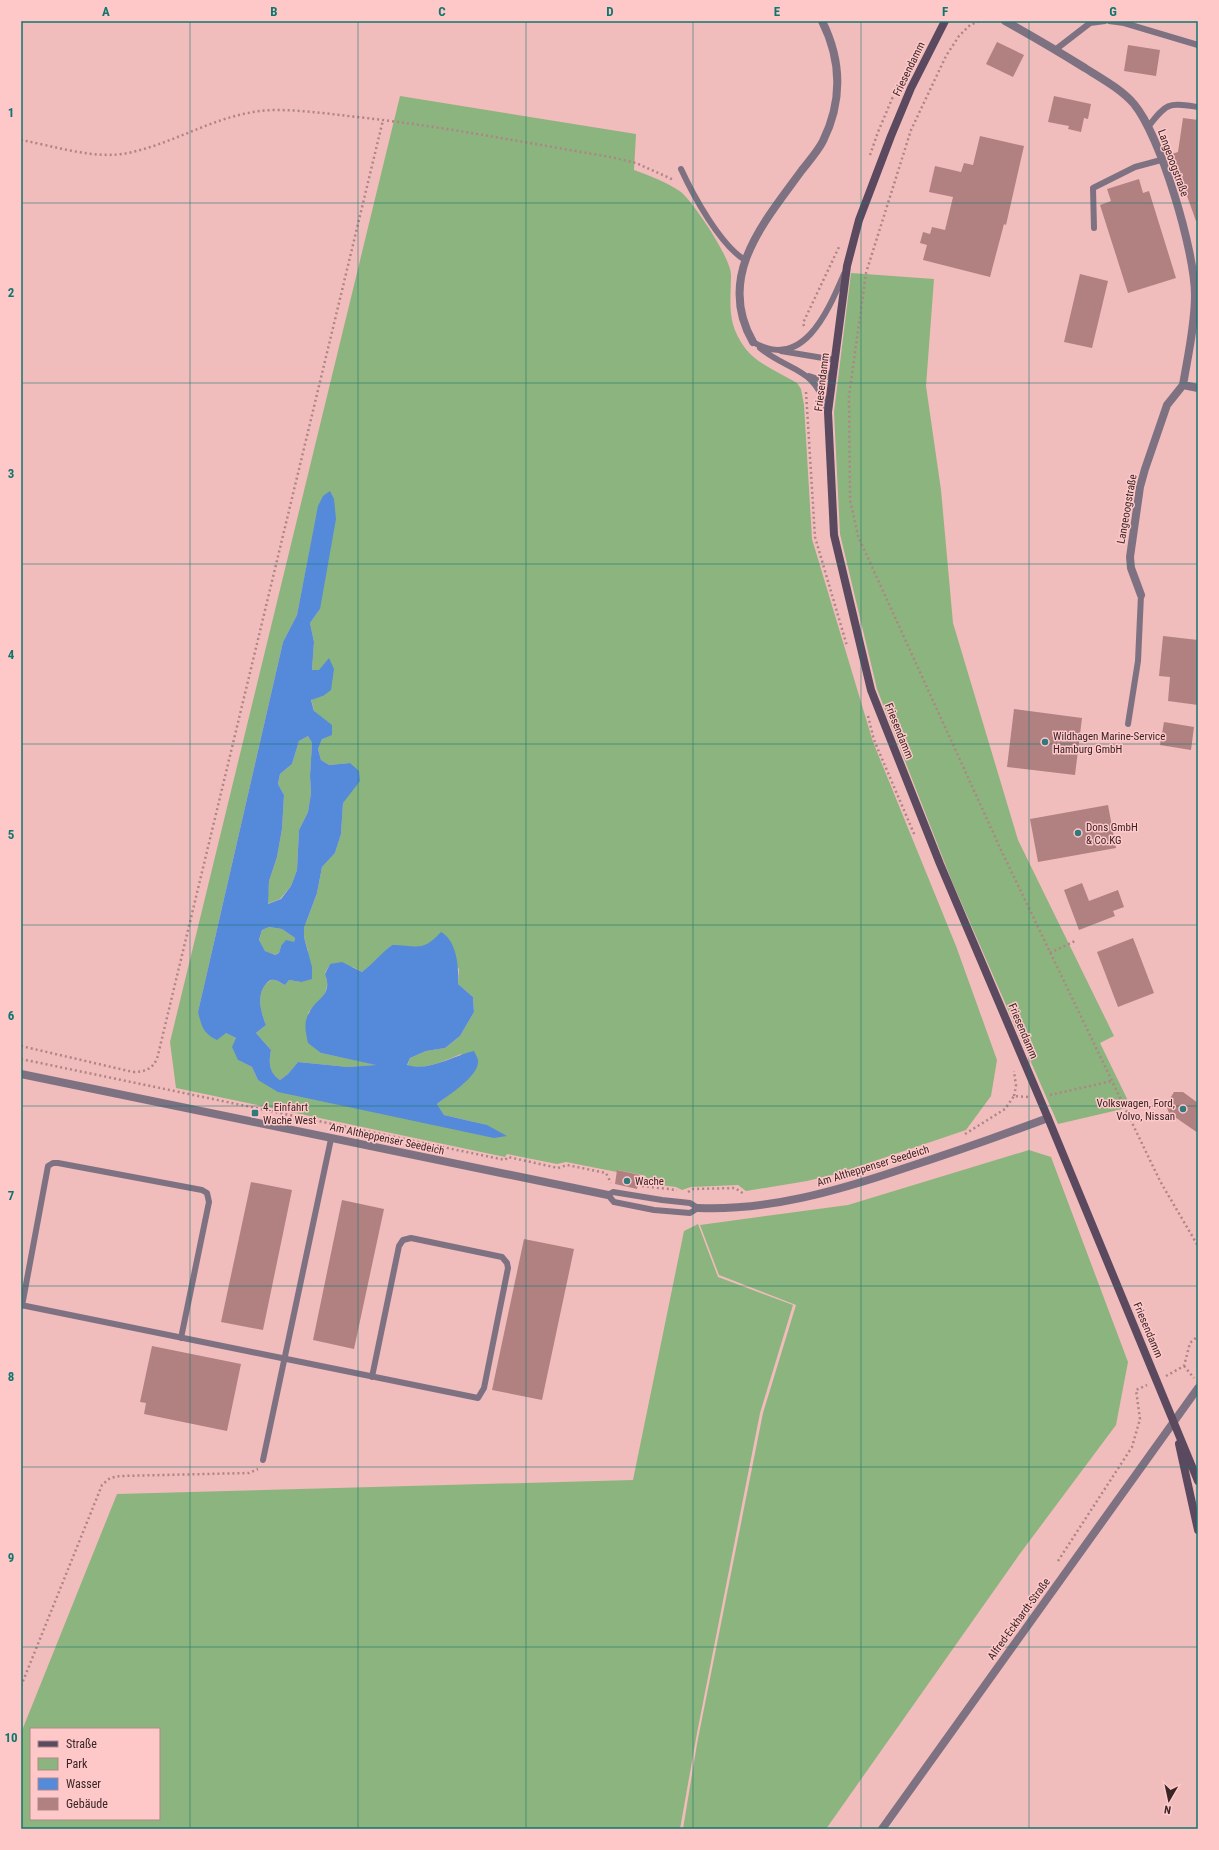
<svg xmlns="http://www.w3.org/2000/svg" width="1219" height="1850" viewBox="0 0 1219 1850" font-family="'Roboto Condensed',sans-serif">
<rect width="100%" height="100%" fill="#f1bcbc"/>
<path fill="#8cb47e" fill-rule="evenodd" d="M400,96L636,134L634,170C650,176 667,182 681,192C694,203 731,258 731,275C731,303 726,322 745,348C757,364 780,373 797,383L801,389L804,405L812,539L873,742L956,946L997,1060L991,1096L966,1130L836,1174L807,1181L746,1191L738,1185L691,1187L682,1190L676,1187L645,1183L646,1176L618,1170L617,1172L566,1162L557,1164L507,1154L505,1157L176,1088L170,1042ZM316,519L320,609L310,623L314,642L312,670H319L323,696L311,699L322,739L318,749L321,760L329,765L350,763L343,803L341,834L335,853L322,867L317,893L304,928V937L308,951L301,982L289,980L285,985C282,984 277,980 274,980C271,979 268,982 266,984C256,995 261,1013 266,1025L256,1033L271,1050C269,1063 268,1072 280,1080L288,1074L298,1062L348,1067L378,1065L321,1053L308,1013C320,998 332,994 325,973L330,964L353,967L362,972C373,964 381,954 392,945L420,948L431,943L459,969L458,984L473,997L474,1012L460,1036L445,1048L426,1051L410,1058L407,1066C425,1070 444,1061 461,1054L464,1083L437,1104L444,1115L487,1125L258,1080L252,1067L238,1060L236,1038L226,1033L198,1012L283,642L297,615Z
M851,273L934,279L926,386L941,490L953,623L1018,840L1114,1036L1100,1043L1131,1107L1058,1124L951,879L877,689L840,534L834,412Z
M308,736L312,743L310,776L311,793L308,812L299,830L297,870L291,886L280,899L267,904L269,881L277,857L282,829L284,795L278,784L280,774L292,764L299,741Z
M269,927L282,929L295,938L294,942L281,946L279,953L274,955L265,951L259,941L262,930Z
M1029,1150L1051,1157L1128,1362L1116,1425L1019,1555L826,1829H683L697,1744L763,1413L796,1305L719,1275L700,1225L848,1205Z
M698,1224L718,1277L793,1305L760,1413L697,1733L680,1829H21V1733L117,1494L633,1480L684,1231ZM31,1729H159V1819H31Z"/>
<path fill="#548ad9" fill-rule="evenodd" d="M330,491L334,499L336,519L320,609L310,623L314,642L312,670H319L329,658L334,669L331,690L323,696L311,700L314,711L332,725V735L322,739L318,749L321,760L329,765L350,763L359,771L360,781L343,803L341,834L335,853L322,867L317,893L304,928V937L312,967V979L301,982L289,980L285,985C282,984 278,980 274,980C271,979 268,981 266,984C256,995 261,1013 266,1025L256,1033L271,1050C269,1062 268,1072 280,1080L288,1074L298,1062L348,1067L376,1065L321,1053L308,1043C306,1033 303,1023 309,1013C318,996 333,996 325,974L330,964L342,962L362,972C373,964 381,953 392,945C417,945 422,953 441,932C457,941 459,967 458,984L473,997L474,1012L460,1036L445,1048L426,1051L410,1058L407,1065C429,1072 452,1056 474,1051C475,1053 477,1057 478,1060C480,1076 448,1095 437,1104L444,1115L487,1125L507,1136L494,1138L278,1092L258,1080L252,1067L238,1060L232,1047L236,1038L226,1033L217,1040C203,1033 202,1027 198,1012L283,642L297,615L318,506L323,496ZM308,736L312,743L310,776L311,793L308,812L299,830L297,870L291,886L281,899L268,904L269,881L277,857L282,829L284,795L278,784L280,774L292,764L299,741ZM269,927L282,929L295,938L294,942L286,940L281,946L279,953L275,955L265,951L259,940L262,930Z"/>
<path fill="#b18080" d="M997,42L1024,55L1013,77L986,64Z
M1128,45L1160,50L1156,76L1124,71Z
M1054,96L1091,104L1088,119L1084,118L1081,132L1068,129L1069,126L1048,122Z
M1183,118L1198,120V220L1196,221L1172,154L1178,152Z
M980,136L1024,146L1006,225L1004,224L990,277L923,260L927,245L920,243L923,232L930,234L932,227L945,230L953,197L929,192L935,166L961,172L964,163L973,165Z
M1139,179L1143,193L1149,191L1176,278L1128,293L1100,205L1111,201L1107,189Z
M1080,274L1108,281L1092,348L1064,342Z
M1163,636L1198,640V705L1168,701L1170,677L1159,676Z
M1014,709L1082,718L1075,775L1007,767Z
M1164,722L1194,727L1191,750L1160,745Z
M1108,805L1116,848L1038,862L1030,819Z
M1082,883L1089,901L1118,890L1124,907L1113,911L1115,916L1079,930L1064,890Z
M1133,938L1154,993L1118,1007L1097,952Z
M1174,1092H1183L1198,1103V1133L1169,1113L1166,1105Z
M617,1170L640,1175L637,1189L615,1184Z
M251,1182L292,1190L263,1330L221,1322Z
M342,1200L384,1209L354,1349L313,1340Z
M524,1239L574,1249L542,1400L492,1390Z
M152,1346L241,1364L227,1431L144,1414L146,1403L140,1402Z"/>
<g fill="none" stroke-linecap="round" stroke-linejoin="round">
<path stroke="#ae8586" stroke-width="2.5" stroke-dasharray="2 3" stroke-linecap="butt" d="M979,21L970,25L959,36L946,56L911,130L866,273L849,396L850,500L858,536L1001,850L1160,1181L1198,1246
M21,140C54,146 96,160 128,153C180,142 221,111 275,110C303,110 330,114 357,117C442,126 526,143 611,157L636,163L674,180
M870,155L878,132L897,87
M804,326L803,323L839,247
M806,392L815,537L847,646
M868,716L874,740L915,836
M1050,953L1077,940
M21,1046L133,1072C145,1072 152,1069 157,1059L383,120
M21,1059L505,1160L508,1157L558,1168L567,1165L606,1173L611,1183
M1050,1095L1112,1081
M1014,1096L1016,1086L1014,1071
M965,1134L1005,1109L1014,1096L1028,1097
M642,1186L677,1190
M688,1192L693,1189L735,1188L744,1194
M1184,1366L1194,1378
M1166,1376L1184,1366L1190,1343L1198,1336
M1058,1561L1132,1447L1140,1419L1136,1390L1147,1385
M21,1686L102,1485L110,1478L120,1476L249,1473L258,1469"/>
<path stroke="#7e7282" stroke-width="6" d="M1109,21L1124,23L1198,45
M1055,50L1090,23L1105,21
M1148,127C1167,102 1168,103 1198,107
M681,169C693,195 720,245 745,260
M1094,228L1093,188L1135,167L1161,160
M753,342C803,372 828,311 844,274
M760,348C789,372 814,366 827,409
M781,351L835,360
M809,376L818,379H824L833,371
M1128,724L1138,661L1141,595
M613,1192L662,1200L690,1203L698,1208L690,1213L654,1210L614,1202L608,1195Z
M21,1305C173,1336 326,1367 478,1398L484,1388L508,1268L507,1263L502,1257L411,1238L403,1240L399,1246L372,1377
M22,1306L48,1166L53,1163H58L202,1190L207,1193L209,1202L181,1338
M263,1460L331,1139"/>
<path stroke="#7e7282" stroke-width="8" d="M1005,21C1032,36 1059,52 1085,68C1102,79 1121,89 1134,104C1161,137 1195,252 1195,295C1195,325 1188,355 1183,385L1198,388
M753,342C715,276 765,221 802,170C809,161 818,151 823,141C843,100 842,61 822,21
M1141,595L1131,568L1130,557L1140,487L1145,469L1167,405L1183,385
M21,1074L608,1195
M698,1208C767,1211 837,1191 902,1169C952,1153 1000,1136 1048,1118
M882,1829L1198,1388"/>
<path stroke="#5a495f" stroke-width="8" d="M945,21L911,88L891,136L859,220L847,266L828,412L834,535L871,690L940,864L1048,1118L1198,1481
M1179,1444L1198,1530"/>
</g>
<path fill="none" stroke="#0f766e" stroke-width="1" stroke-opacity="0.55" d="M190,21V1829M358,21V1829M526,21V1829M693,21V1829M861,21V1829M1029,21V1829M21,203H1198M21,383H1198M21,564H1198M21,744H1198M21,925H1198M21,1106H1198M21,1286H1198M21,1467H1198M21,1647H1198"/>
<g fill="#30797c" stroke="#fec8c9" stroke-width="1.5">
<circle cx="1045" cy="742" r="4"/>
<circle cx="1078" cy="833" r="4"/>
<circle cx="1183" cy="1109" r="4"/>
<rect x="251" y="1109" width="8" height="8" rx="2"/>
<circle cx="627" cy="1181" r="4"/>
</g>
<g text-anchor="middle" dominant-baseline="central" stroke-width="3" stroke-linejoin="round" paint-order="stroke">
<g font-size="11" fill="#392526" stroke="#fec8c9">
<text transform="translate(909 69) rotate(-64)">Friesendamm</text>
<text transform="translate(1173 163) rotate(70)">Langeoogstraße</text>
<text transform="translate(822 382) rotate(-83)">Friesendamm</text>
<text transform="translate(1127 509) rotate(-80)">Langeoogstraße</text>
<text transform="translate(899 731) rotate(68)">Friesendamm</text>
<text transform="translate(1023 1031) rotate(67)">Friesendamm</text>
<text transform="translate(387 1139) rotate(12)">Am Altheppenser Seedeich</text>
<text transform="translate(873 1166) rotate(-17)">Am Altheppenser Seedeich</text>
<text transform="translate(1148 1330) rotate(67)">Friesendamm</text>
<text transform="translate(1019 1619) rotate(-54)">Alfred-Eckhardt-Straße</text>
</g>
<g font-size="11" fill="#392526" stroke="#fec8c9" text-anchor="start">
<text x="1053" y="736">Wildhagen Marine-Service<tspan x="1053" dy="13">Hamburg GmbH</tspan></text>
<text x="1086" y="827">Dons GmbH<tspan x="1086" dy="13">&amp; Co.KG</tspan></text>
<text x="1175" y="1103" text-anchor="end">Volkswagen, Ford,<tspan x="1175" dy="13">Volvo, Nissan</tspan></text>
<text x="263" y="1107">4. Einfahrt<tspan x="263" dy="13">Wache West</tspan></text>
<text x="635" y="1181">Wache</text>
</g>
</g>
<rect width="1219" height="1850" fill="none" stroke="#fec8c9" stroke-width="44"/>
<rect x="30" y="1728" width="130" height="92" fill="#fec8c9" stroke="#af8788"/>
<rect x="38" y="1741" width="20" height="6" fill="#5a495f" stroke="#af8788"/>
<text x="66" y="1748" font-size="12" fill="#392526">Straße</text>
<rect x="38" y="1758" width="20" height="12" fill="#8cb47e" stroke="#af8788"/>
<text x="66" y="1768" font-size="12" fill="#392526">Park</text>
<rect x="38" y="1778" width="20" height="12" fill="#548ad9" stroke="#af8788"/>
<text x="66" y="1788" font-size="12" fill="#392526">Wasser</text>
<rect x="38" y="1798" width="20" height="12" fill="#b18080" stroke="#af8788"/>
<text x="66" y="1808" font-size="12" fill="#392526">Gebäude</text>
<g transform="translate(1169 1800) rotate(189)" stroke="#fec8c9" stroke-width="3" paint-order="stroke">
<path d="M0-3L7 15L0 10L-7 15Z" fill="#392526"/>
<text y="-6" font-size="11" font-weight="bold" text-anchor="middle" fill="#392526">N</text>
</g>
<rect x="22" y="22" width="1175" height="1806" fill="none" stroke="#0f766e" stroke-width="1.5"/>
<g font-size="13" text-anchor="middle" font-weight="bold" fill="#0f766e">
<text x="106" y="16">A</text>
<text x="274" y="16">B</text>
<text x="442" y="16">C</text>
<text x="610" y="16">D</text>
<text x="777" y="16">E</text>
<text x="945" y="16">F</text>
<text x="1113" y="16">G</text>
<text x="11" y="117">1</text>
<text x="11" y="297">2</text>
<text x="11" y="478">3</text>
<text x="11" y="659">4</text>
<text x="11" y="839">5</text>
<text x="11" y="1020">6</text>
<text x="11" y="1200">7</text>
<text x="11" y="1381">8</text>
<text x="11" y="1562">9</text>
<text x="11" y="1742">10</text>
</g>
</svg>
